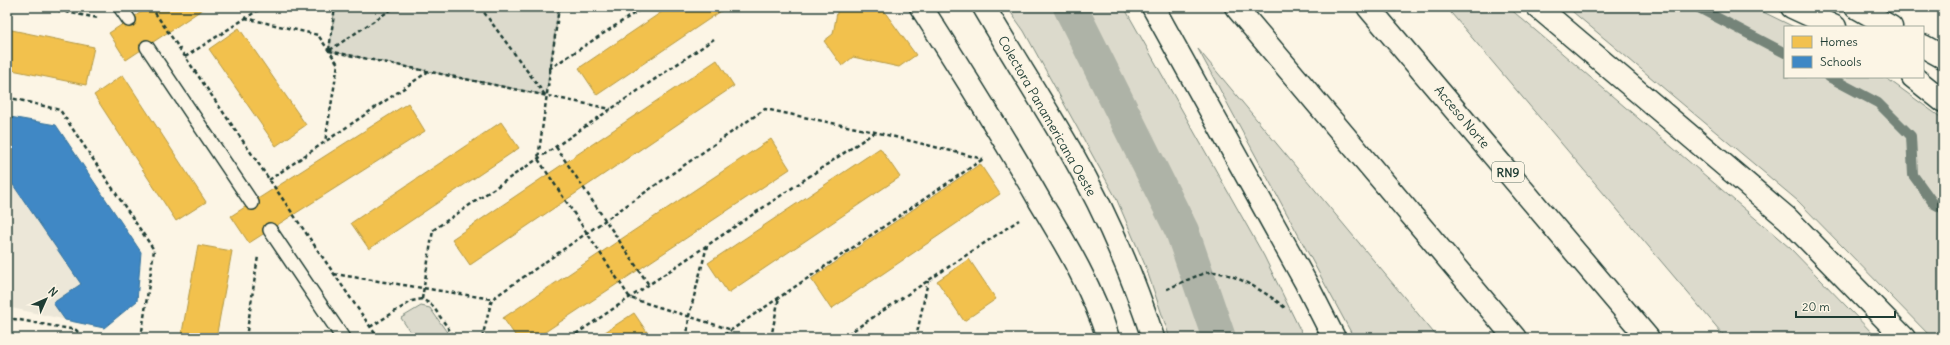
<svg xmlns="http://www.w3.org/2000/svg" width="1950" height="345" viewBox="0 0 1950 345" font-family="Delius,sans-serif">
<rect width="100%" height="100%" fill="#fcf5e5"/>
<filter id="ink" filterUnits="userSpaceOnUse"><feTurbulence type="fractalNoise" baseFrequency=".025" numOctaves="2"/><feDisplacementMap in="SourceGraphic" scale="8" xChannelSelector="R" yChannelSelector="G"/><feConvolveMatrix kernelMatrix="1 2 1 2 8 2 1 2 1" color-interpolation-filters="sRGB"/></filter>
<g filter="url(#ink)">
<path fill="#ece7d8" d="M10,117L56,125L141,252L137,301L104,328L7,307V120Z"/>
<path fill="#dcdacc" stroke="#7e8c80" d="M335,7H559L546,95L329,51Z
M1007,7H1124L1264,256L1304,338H1170L1145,265L1116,198L1024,31Z
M1446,7H1508L1790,248L1877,338H1726Z
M1567,7H1753L1794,27H1785V77H1885L1943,119V338H1932L1798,201Z
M1198,49L1438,338H1354Z
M421,306L430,308L451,338L413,336L401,318Z"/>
<path fill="#f2c14e" stroke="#b39946" d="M149,7H206L126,60L109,33Z
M669,7H727L597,95L579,68Z
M838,7H881L916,55L899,67L853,57L842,66L824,41L833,34Z
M239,28L306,125L276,146L209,49Z
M7,29L94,47L86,85L7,69Z
M717,60L734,86L470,265L452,239Z
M123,75L206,202L176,221L94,95Z
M408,103L425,131L249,243L231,216Z
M501,122L519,148L369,249L351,223Z
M771,139L790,169L536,338H517L503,318Z
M880,148L900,177L728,293L708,263Z
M980,164L1000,194L831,309L811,279Z
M198,245L232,251L216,338H181Z
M969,259L996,299L964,321L937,281Z
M634,313L651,338H596Z"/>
<path fill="#3f88c5" stroke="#35729a" d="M10,117L56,125L141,252L137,301L104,328L65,320L53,303L81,284L7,176V120Z"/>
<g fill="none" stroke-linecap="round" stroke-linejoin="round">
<path stroke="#758479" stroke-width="10" d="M1697,7L1785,53
M1829,77L1878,103L1911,136L1913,175L1934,204L1943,209"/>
<path stroke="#aeb3a7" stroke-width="34" d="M1070,7L1182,231L1219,338"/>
<g stroke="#1f3d34" stroke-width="16">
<path id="service" d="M120,7L129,20
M147,47L252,203
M270,230L343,338"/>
</g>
<g stroke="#1f3d34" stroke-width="25">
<path id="minor" d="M921,7C962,71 1003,136 1041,203C1067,246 1093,290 1108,338
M1856,7L1891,27
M1923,46L1943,57"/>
</g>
<g stroke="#1f3d34" stroke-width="25">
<path id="tertiary" d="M984,7C1012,55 1042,101 1070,150C1104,209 1132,273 1153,338
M1792,7L1835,27
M1913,77L1943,101"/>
</g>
<g stroke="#1f3d34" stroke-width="25">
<path id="motorway" d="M1153,7L1306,283L1334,338
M1236,7L1515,338
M1368,7L1648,338
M1538,7L1788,219L1904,338"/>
</g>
<path stroke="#1f3d34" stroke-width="2.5" stroke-dasharray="4 3" stroke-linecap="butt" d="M38,7L98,18
M151,7L378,338
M480,7L545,95
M559,7L538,159L630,298L732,330
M245,18L318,35L338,64L325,142
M329,50L335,7
M330,50L395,7
M329,51L611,109
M185,57L263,7
M549,69L644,7
M7,97L60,110L154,250L141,338
M556,147L649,285
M269,180L429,71
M334,274L492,299
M1167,289C1179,284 1198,274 1210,272C1230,270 1271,295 1285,308
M422,299L433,230L714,39
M7,323L14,319L76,330L84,338
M370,327L412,301L422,299L432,305L455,338
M724,335L983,159
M246,338L258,256
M482,338L492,299L765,109L875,132L983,159
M570,338L875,132
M687,338L689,316L707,246
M720,338L724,335L734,338
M771,338L779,297
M842,338L1019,220
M916,338L928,281"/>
<use href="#service" stroke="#fcf5e5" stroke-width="13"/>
<use href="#minor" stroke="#fcf5e5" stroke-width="22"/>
<use href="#tertiary" stroke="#fcf5e5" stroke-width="22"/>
<use href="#motorway" stroke="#fcf5e5" stroke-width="22"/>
</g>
</g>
<g text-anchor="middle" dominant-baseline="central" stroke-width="4" stroke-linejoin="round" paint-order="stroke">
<rect fill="#fcf5e5" stroke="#617469" stroke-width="1" x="1492" y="162" width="32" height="20" rx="3"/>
<g font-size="12" font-weight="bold" fill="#1f3d34">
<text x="1508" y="172">RN9</text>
</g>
<g font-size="13" fill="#1f3d34" stroke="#fcf5e5">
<text transform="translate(1047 116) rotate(60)">Colectora Panamericana Oeste</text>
<text transform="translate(1462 117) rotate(50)">Acceso Norte</text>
</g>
</g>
<rect width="1950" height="345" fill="none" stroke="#fcf5e5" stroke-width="24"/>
<rect x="12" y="12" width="1926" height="321" fill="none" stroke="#1f3d34" stroke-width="1.5" filter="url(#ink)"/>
<rect x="1784" y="26" width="140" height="52" fill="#fcf5e5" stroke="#a4ab9e"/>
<rect x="1792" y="36" width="20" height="12" fill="#f2c14e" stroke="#a4ab9e"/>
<text x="1820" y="46" font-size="12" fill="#1f3d34">Homes</text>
<rect x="1792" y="56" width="20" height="12" fill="#3f88c5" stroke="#a4ab9e"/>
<text x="1820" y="66" font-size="12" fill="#1f3d34">Schools</text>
<g transform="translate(46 299) rotate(45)" stroke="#fcf5e5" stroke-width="3" paint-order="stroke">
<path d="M0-3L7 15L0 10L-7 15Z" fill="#1f3d34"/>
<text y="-6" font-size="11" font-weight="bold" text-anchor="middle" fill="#1f3d34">N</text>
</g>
<path d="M1796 311v6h99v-6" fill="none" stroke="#1f3d34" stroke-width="2"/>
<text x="1802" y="311" font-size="12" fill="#1f3d34" stroke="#fcf5e5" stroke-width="3" paint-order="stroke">20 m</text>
</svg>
